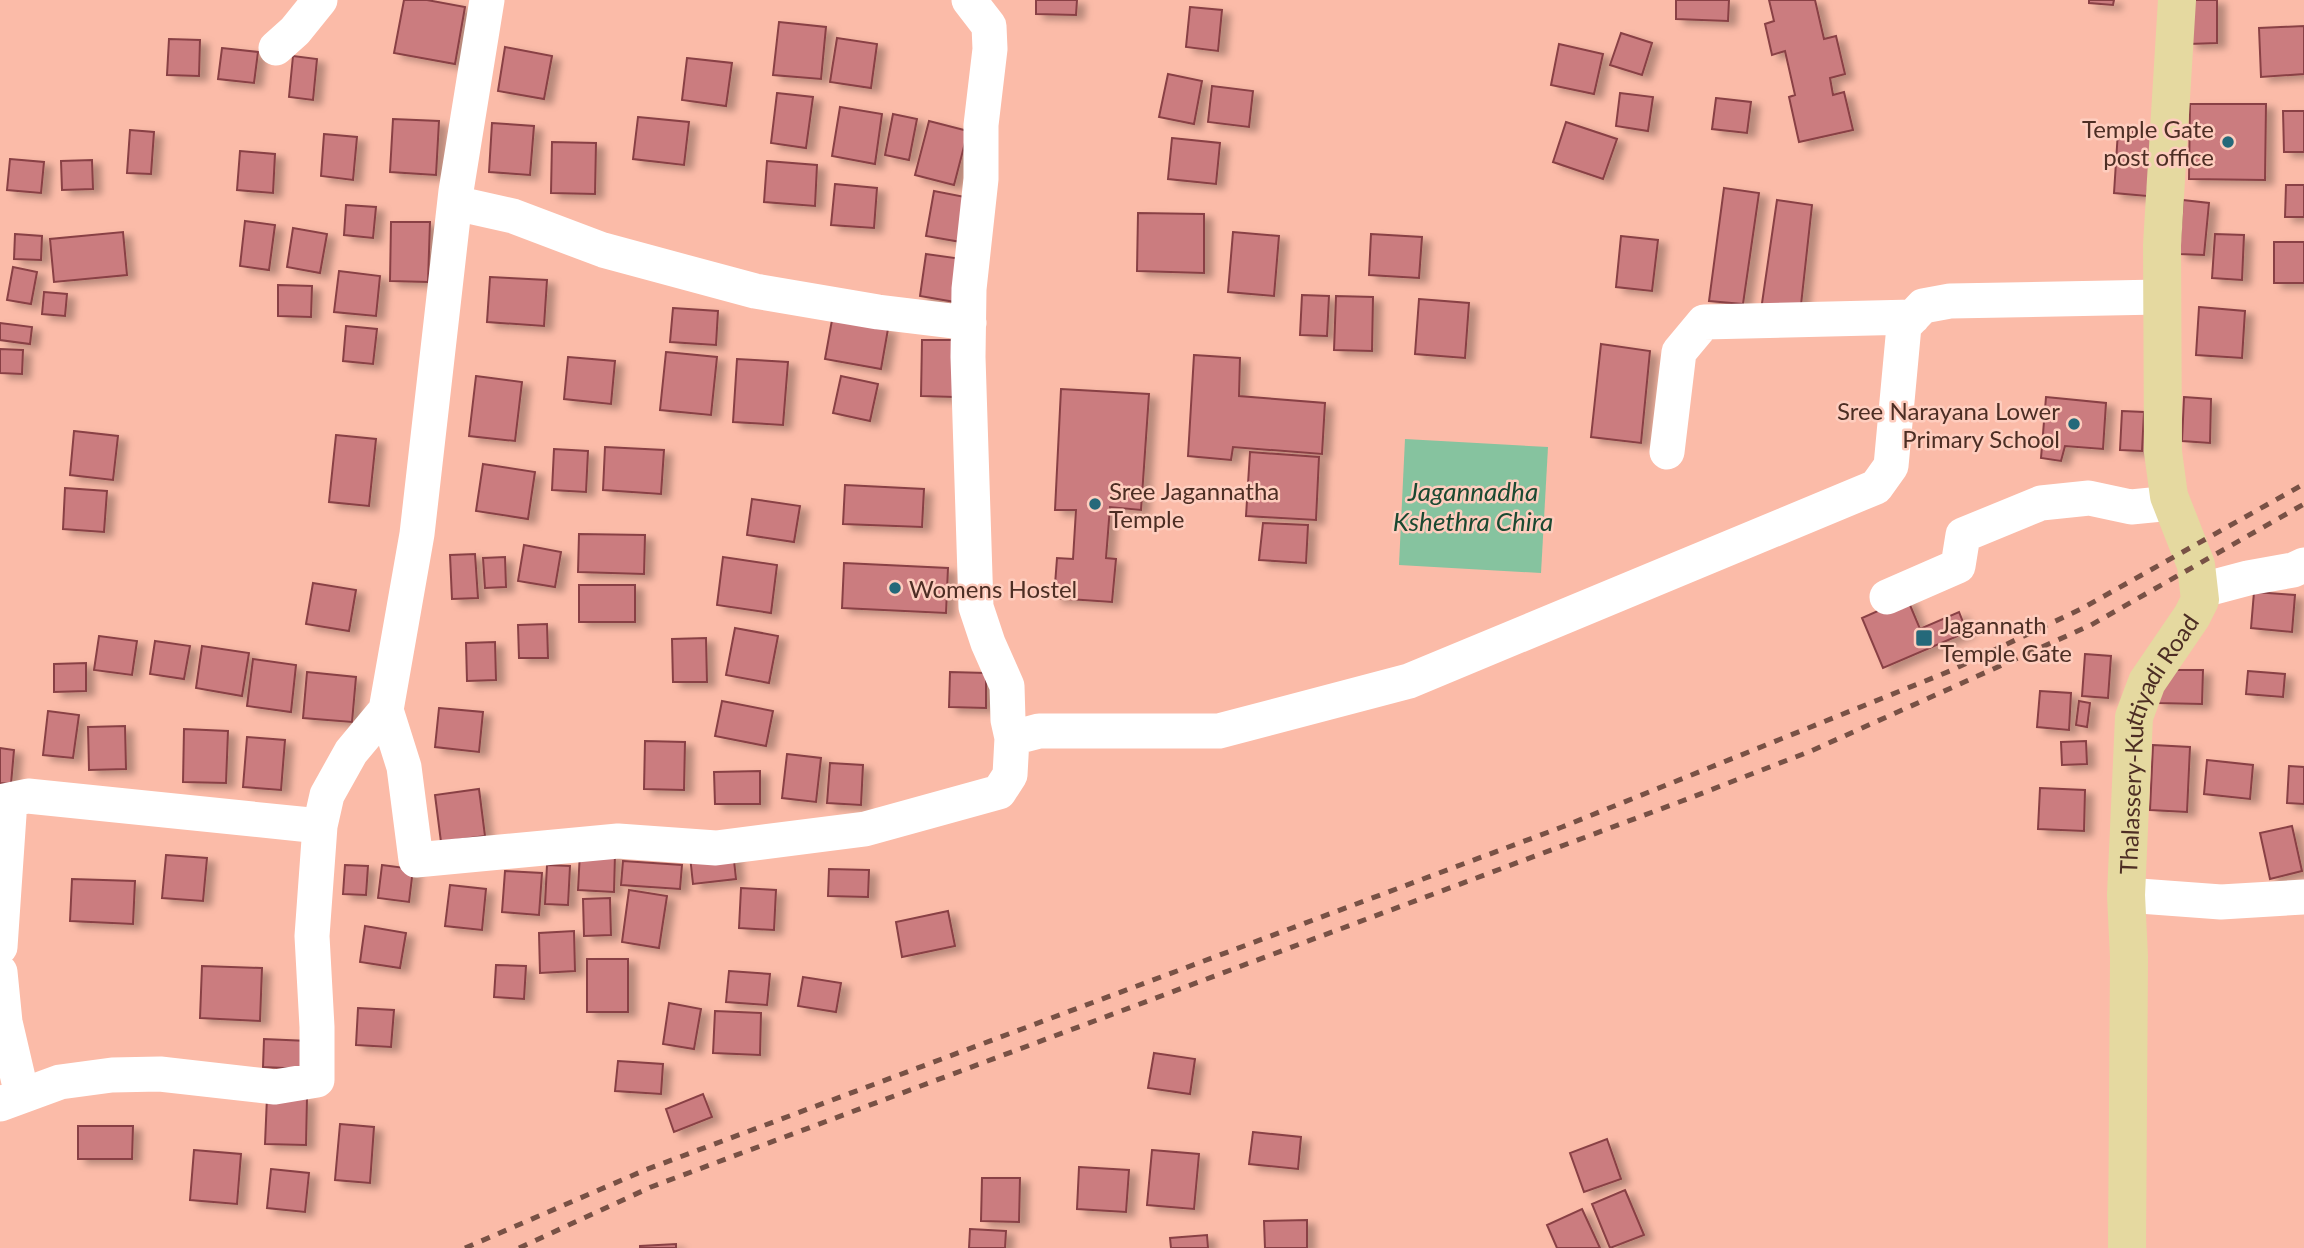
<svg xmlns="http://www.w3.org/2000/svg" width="2304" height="1248" viewBox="0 0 2304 1248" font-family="Lato,sans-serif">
<defs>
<filter id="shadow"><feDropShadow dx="8" dy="4.5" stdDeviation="3.5" flood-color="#0004"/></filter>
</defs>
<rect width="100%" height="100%" fill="#fbbba8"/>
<path fill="#86c39f" d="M1405,439L1548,447L1541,573L1399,565Z"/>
<path fill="#cb7c7f" stroke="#894145" stroke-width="2" filter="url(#shadow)" d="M404,0H427L465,7L455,64L394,53Z
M1036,0H1077L1076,15L1036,14Z
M1676,0H1729L1728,21L1676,19Z
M1769,0H1815L1824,39L1836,36L1845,74L1830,78L1833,95L1844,92L1853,130L1799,142L1789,97L1795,95L1785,51L1772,55L1765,24L1774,21Z
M2089,0H2114L2113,5L2089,3Z
M2193,0H2217V43L2189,44Z
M1190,7L1222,10L1218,51L1186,47Z
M779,22L826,27L821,79L773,75Z
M2304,26V74L2261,77L2259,28Z
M1621,33L1652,43L1642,75L1610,65Z
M837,38L877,44L871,88L830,82Z
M169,39L200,40L199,76L167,75Z
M1559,44L1603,54L1594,94L1551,85Z
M505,47L552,56L544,99L498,91Z
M222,48L258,52L254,83L218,79Z
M293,56L317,59L313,100L289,97Z
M687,58L732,63L726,106L682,100Z
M1168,74L1202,81L1194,124L1159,117Z
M1212,86L1253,91L1249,127L1208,122Z
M777,93L813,97L806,148L771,143Z
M1620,93L1653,97L1648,131L1616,126Z
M1716,98L1751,102L1747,133L1712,129Z
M2190,104H2266L2265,180L2189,179Z
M840,107L882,114L875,164L832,156Z
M2283,111H2304V152H2284Z
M893,114L917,119L909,160L885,155Z
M638,117L689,122L684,165L633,159Z
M393,119L439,121L436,175L390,172Z
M929,121L968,131L954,185L915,175Z
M1566,122L1617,139L1603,179L1553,162Z
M492,123L534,126L530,175L489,172Z
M130,130L154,132L151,174L127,173Z
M2118,131L2154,133L2147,196L2114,193Z
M324,134L357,137L353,180L321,176Z
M1172,138L1220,143L1216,184L1168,179Z
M552,142L596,143L595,194L551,193Z
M240,151L275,154L273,193L237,190Z
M10,159L44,162L41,193L7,190Z
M92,160L93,189L62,190L61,161Z
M767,161L817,165L815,206L764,202Z
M835,184L877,188L874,228L831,225Z
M2286,185H2304V217H2285Z
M1724,188L1759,193L1743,304L1709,301Z
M934,191L970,198L961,242L926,236Z
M1777,200L1812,205L1800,314L1761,310Z
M2183,200L2209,203L2204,255L2179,254Z
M346,205L376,207L373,238L344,235Z
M1138,213L1204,214V273L1137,271Z
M245,221L275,225L269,270L240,266Z
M391,222H430L428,282L390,281Z
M293,228L327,234L320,273L287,267Z
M123,232L127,275L54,282L50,239Z
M1233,232L1279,236L1274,296L1228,292Z
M15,234L42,236L41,260L14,259Z
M1371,234L1422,237L1419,278L1369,275Z
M2215,234L2244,235L2242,280L2212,278Z
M1621,236L1658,240L1652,291L1616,287Z
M2274,242H2304V283H2274Z
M926,254L962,259L955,302L920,296Z
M13,267L37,272L31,304L7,300Z
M339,271L380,276L376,316L334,312Z
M490,277L547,280L544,326L487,322Z
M278,285L312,286L311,317L278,316Z
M44,292L67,294L65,316L42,314Z
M1302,295L1329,296L1327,336L1300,335Z
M1336,296L1373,297L1372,351L1334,350Z
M1419,299L1469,303L1465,358L1415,354Z
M2199,307L2245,311L2242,358L2196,355Z
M673,308L718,311L716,345L670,342Z
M832,320L888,329L881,369L825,359Z
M0,323L32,327L30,344L0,340Z
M346,326L377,329L373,364L343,361Z
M922,340H957L955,397L921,396Z
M1601,344L1650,351L1641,443L1591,437Z
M0,349L23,350L22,374L0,373Z
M666,352L717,357L711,415L660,410Z
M1194,355L1240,358L1239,396L1325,403L1322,454L1233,447L1231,460L1188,456Z
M568,357L615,361L611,404L564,399Z
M737,359L788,362L783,425L733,422Z
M476,376L522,382L515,441L469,436Z
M841,376L878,384L870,421L833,413Z
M1061,389L1149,394L1141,510L1110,507L1106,558L1116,559L1112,602L1054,598L1057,558L1073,559L1076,510H1055Z
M2046,397L2106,403L2103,449L2065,446L2061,461L2041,458Z
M2184,397L2211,399L2210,443L2182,441Z
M2122,411L2144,412L2142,451L2120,450Z
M74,431L118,436L113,480L70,475Z
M336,435L376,439L369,506L329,502Z
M605,447L664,450L661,494L603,490Z
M554,449L588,451L586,492L552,490Z
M1250,452L1319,457L1316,520L1246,516Z
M483,464L535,472L528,519L476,511Z
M845,485L924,489L922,527L843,524Z
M65,488L107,491L104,532L63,529Z
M752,499L800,506L794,542L747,535Z
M1263,523L1308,525L1306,563L1259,560Z
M579,534L645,535L644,574L578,572Z
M524,545L561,552L555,587L518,581Z
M475,554L478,598L452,599L450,555Z
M505,557L506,587L485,588L483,558Z
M723,557L777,565L771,613L717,605Z
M844,563L948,568L946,613L842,608Z
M313,583L356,590L349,631L306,624Z
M579,585H635V622H579Z
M2254,592L2295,595L2292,632L2251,628Z
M1907,598L1920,629L1959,612L1967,632L1883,668L1862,618Z
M547,624L548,658H519L518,625Z
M735,628L778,636L769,683L726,675Z
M99,636L137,641L132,675L94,670Z
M706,638L707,682H673L672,639Z
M155,641L190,646L184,679L150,674Z
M495,642L496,680L467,681L466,643Z
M202,646L249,653L242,696L196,688Z
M2085,654L2111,656L2108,698L2082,696Z
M253,659L296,665L291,712L247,706Z
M86,663V691L54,692V664Z
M2158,670H2203L2202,704L2157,703Z
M2248,671L2285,674L2283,697L2246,694Z
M307,672L356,677L352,722L303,718Z
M950,672L986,673V708L949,707Z
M2040,691L2071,693L2069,730L2037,727Z
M722,701L773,711L766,746L715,736Z
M2079,701L2090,703L2087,727L2076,725Z
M439,708L483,712L479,752L435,747Z
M48,711L79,715L73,758L43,755Z
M125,726L126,769L89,770L88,727Z
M184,729L228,731L226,783L183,782Z
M247,737L285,740L281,790L243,787Z
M645,741L685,742L684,790L644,789Z
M2086,741L2087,764L2062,765L2061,742Z
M2153,745L2190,747L2187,812L2150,810Z
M0,748L14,750L11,784L0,783Z
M787,754L821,758L816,802L782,798Z
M2207,760L2253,765L2250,799L2204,794Z
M830,763L863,765L861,805L827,803Z
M2289,766L2304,767V804L2287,803Z
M760,771V804H715L714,772Z
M2040,788L2085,790L2084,831L2038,829Z
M479,789L485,836L441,842L435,795Z
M2292,826L2302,871L2270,879L2260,833Z
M733,851L736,879L693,884L690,856Z
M580,852L615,854L614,892L578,890Z
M166,855L207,858L203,901L162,898Z
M623,861L682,865L680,889L621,885Z
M345,865L368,866L366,895L343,894Z
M382,865L413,869L409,902L378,898Z
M547,865L570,866L568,905L545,904Z
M829,869L869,870L868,897L828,896Z
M505,871L542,873L539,915L502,912Z
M72,879L135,881L133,924L70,921Z
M450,885L486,889L482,930L445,926Z
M741,888L776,890L774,930L739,928Z
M629,890L667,896L659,948L622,942Z
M610,898L611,935L584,936L583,899Z
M948,911L955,946L902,957L896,922Z
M365,926L406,933L400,968L360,962Z
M574,931L575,971L540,973L539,933Z
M587,959H628V1012H587Z
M496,965L526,966L524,999L494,997Z
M202,966L262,968L260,1021L200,1018Z
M729,971L770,974L767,1005L726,1002Z
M803,977L841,983L836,1012L798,1006Z
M669,1003L701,1009L694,1049L663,1044Z
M358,1008L394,1010L391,1047L356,1045Z
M715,1011L761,1013L760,1055L713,1053Z
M264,1039L308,1041L307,1069L263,1067Z
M1154,1053L1195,1059L1190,1094L1148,1088Z
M618,1061L663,1064L661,1094L615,1091Z
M703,1094L712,1117L674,1132L666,1109Z
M267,1097L307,1098L306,1145L265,1144Z
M340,1124L374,1127L370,1183L335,1180Z
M78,1126H133L132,1159H78Z
M1253,1132L1301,1137L1298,1169L1249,1164Z
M1607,1139L1621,1179L1584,1192L1570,1153Z
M194,1150L241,1154L237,1204L190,1200Z
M1152,1150L1199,1154L1194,1209L1147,1205Z
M1079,1167L1129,1170L1126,1212L1077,1209Z
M271,1169L309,1173L305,1212L267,1208Z
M982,1178H1020L1019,1222L981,1221Z
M1625,1190L1644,1235L1610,1248L1592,1204Z
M1582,1209L1600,1248H1557L1547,1225Z
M1307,1220V1248H1265L1264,1221Z
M970,1229L1006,1231L1005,1248H969Z
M1207,1235L1208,1248H1171L1170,1238Z
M676,1244V1248H640V1246Z"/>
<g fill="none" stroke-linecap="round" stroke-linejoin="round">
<path stroke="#fff" stroke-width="35" d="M487,0L456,191L417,534L386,710L404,767L416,860L618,841L716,848L865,829L999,792L1010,775L1012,738L1039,731H1219L1409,681L1876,487L1891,466L1904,326L1923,306L1950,301L2160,297
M969,0L989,26L990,49L981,125V179L969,289L968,357L976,607L988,643L1007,686L1008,720L1012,738
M276,48L295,31L320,0
M455,203L513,216L603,250L755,291L878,312L969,323
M1667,452L1679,352L1704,322L1913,317
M2199,591L2248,578L2293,570L2304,565
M1887,597L1958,566L1963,535L2041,503L2089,498L2131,507L2172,503
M0,802L28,796L320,826
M2126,895L2221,902L2304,897
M0,947L10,800
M0,972L5,1022L22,1095
M0,1104L60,1082L112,1075L160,1074L275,1087L317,1080V1027L312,936L320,826L327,795L351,752L386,710"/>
<path stroke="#e5d9a0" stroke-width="38" id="s1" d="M2127,1248L2129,957L2126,895L2134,717L2147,682L2192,616L2200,600L2196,565L2169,496L2163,452L2162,245L2177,0"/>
<path stroke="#785145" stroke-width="5" stroke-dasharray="9 9" stroke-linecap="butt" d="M465,1248L645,1170L1562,827L1950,671L2081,609L2304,484
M519,1248L651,1187L1682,801L1811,751L2091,625L2304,504"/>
</g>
<g fill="#25697a" stroke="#fecdbe" stroke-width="2.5">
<circle cx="2228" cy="142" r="7"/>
<circle cx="2074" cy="424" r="7"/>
<circle cx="1095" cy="504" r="7"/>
<circle cx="895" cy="588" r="7"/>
<rect x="1915" y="629" width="18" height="18" rx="3.5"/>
</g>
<g text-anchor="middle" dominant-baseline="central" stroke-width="5" stroke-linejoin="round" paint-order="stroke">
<g font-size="24" fill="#4d2e24" stroke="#fecdbe" text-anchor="start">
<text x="2214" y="128" text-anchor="end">Temple Gate<tspan x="2214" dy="28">post office</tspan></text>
<text x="2060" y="410" text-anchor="end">Sree Narayana Lower<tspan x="2060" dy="28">Primary School</tspan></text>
<text x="1109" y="490">Sree Jagannatha<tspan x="1109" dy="28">Temple</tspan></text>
<text x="909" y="588">Womens Hostel</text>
<text x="1940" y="624">Jagannath<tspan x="1940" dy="28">Temple Gate</tspan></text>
</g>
<g font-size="24" fill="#4d2e24" stroke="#fecdbe">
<text stroke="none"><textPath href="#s1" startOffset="511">Thalassery-Kuttiyadi Road</textPath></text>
</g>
<g font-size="26" font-style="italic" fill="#1a4931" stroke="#fecdbe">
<text x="1473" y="491">Jagannadha<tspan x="1473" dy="30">Kshethra Chira</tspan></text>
</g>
</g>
</svg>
